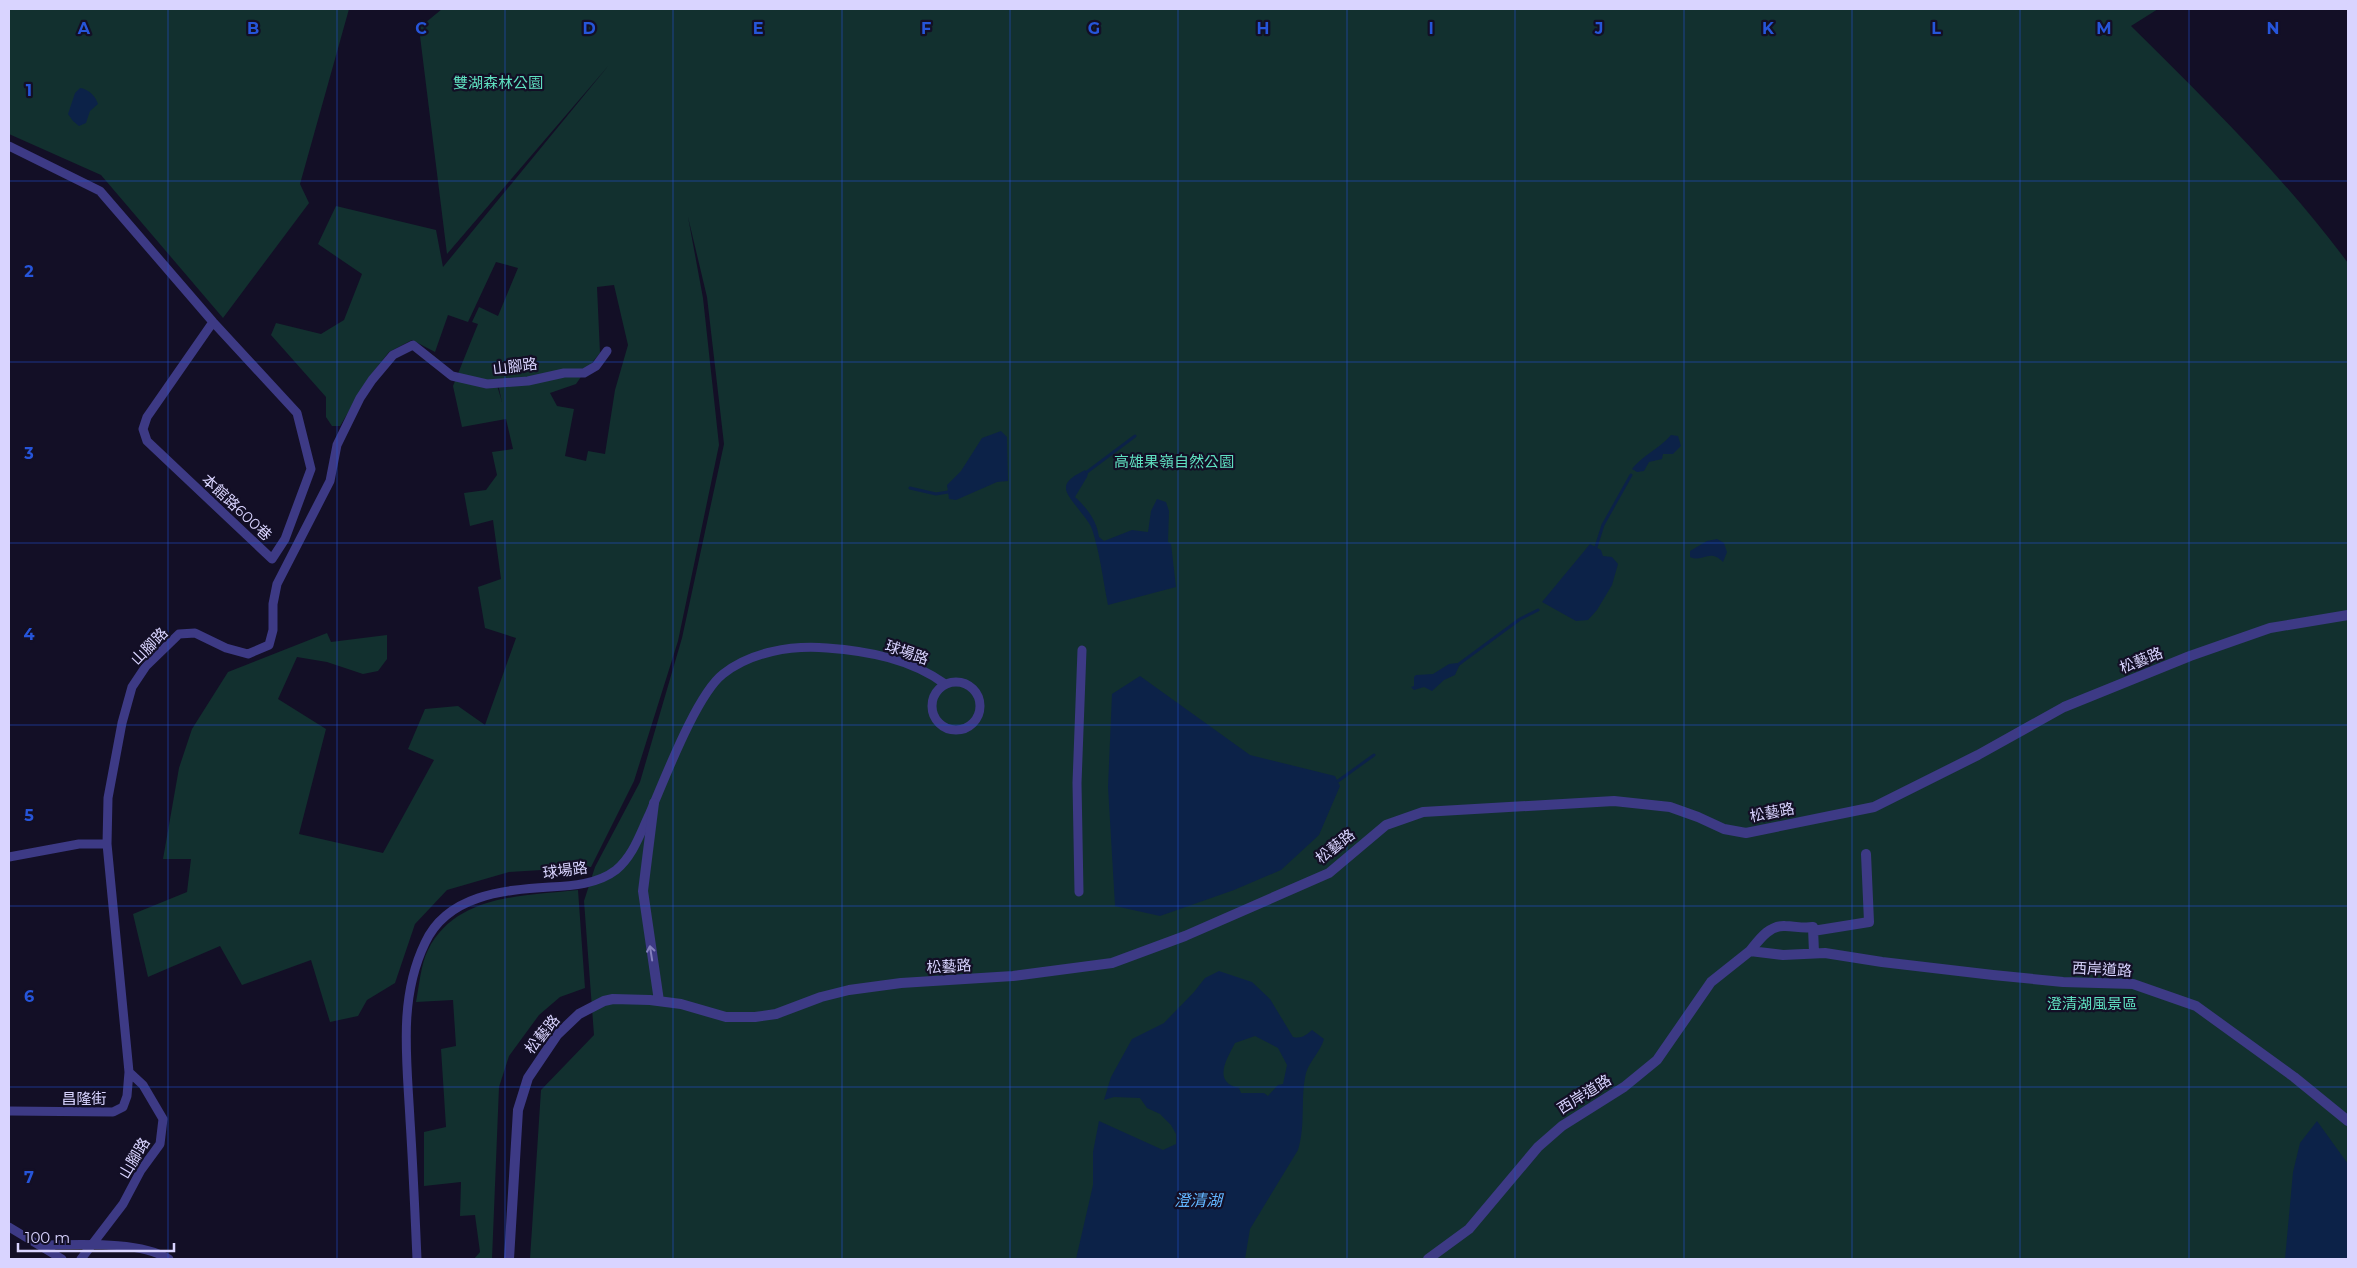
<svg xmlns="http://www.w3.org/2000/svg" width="2357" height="1268" viewBox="0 0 2357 1268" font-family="Montserrat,'Noto Sans TC',sans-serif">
<rect width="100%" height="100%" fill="#130f26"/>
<path fill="#12302f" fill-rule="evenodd" d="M9,9H349L300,184L309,203L223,318L101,175L9,134Z
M442,9H2158L2131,26C2207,101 2284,177 2348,263V1259H530L541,1090L594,1035L584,901L595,867L640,782L682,638L724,444L707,297L688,217L703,298L719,445L678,641L634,781L591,867L509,872L447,890L415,924L395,983L367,1000L358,1016L330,1022L311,960L242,985L220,946L148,977L133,914L187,892L191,859H163L179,768L192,729L228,672L327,633L331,642L387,635V659L378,671L363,674L327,662L297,657L278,699L326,729L299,834L383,853L434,760L408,749L425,709L458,706L485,725L516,638L485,628L478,587L501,579L493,520L470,526L464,493L486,490L497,475L492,452L513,449L506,419L462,427L453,386L478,324L472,322L479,307L498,316L518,268L496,262L468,322L448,315L435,352L412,340L389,352L370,376L340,426H332L326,417V397L271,335L276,323L321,334L344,320L362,274L318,244L336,206L436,230L443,267L609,65L447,254L419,28ZM614,285L628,345L615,390L605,454L588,451L586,461L565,456L574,409L557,406L550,393L576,384L583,374L498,384L502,402L496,382L587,369L600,353L597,287Z
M578,890L585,988L560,997L539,1015L509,1056L499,1087L492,1259H474L480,1252L475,1215L460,1216L461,1182L424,1186V1132L446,1127L441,1049L456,1046L453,1000L416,1002C419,987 421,963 428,950C456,894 524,896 578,890Z"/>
<path fill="#0c2248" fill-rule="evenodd" d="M80,88C88,89 95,95 98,104L90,111L86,123L79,126L73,121L68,114L75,93Z
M1001,431L1007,437L1008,481L997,482L956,500L949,499L947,485L961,471L982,438Z
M1671,435L1678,436L1681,446L1673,454H1663L1662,459L1649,462L1644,471L1637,472L1632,469C1643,455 1659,449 1671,435Z
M1085,470L1088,474L1087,477L1075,497C1087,508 1097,521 1099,537L1104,541L1132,530L1148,532L1151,511L1157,499L1166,502L1169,511L1168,542L1171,544L1176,587L1108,605C1103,580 1100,553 1092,529C1087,516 1065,497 1066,488C1066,479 1078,474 1085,470Z
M1717,539L1724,543L1727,552L1723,562C1709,548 1704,563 1690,557V551L1707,541Z
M1590,544L1601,550L1603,556L1612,557L1618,564L1612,585L1597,610L1588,620L1576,621L1542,602Z
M1457,663L1460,664L1455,675L1444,680L1432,691L1424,687L1414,690L1411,687L1414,686V677L1416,675L1433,674L1449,664Z
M1140,676L1250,755L1335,776L1340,786L1319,835L1281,870L1234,890L1160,916L1115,906L1108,787L1112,694Z
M1219,971L1252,982L1270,999L1293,1037C1302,1039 1306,1035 1312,1030L1324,1039C1321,1051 1310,1060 1306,1073C1300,1098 1306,1125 1298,1150L1250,1229L1245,1259H1076L1093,1185V1152L1099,1121L1163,1150L1176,1144V1134L1171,1125L1160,1114L1147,1108L1140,1098L1114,1097L1104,1100L1111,1077L1132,1039L1164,1023L1194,992L1205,978ZM1255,1036L1278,1048L1287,1065L1283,1084L1278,1085L1268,1096L1264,1093H1241L1239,1088C1211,1082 1228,1057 1235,1043Z
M2317,1121L2348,1164V1259H2285L2293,1172L2300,1143Z"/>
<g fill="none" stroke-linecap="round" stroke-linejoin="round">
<path stroke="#0c2248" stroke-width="3" d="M1087,472L1135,436
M910,488L936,494L948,492
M1596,547L1603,525L1631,475
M1459,664L1520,619L1538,610
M1338,781L1374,755"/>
<path stroke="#3d3a85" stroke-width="9" d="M9,146L100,191L213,322L297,413L311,469L285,539L272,559L147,441L143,429L147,417L213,322
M932 706a24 24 0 1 1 48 0a24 24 0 1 1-48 0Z
M9,857L79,844H107
M1079,892L1077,783L1082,650
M9,1111L113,1112L123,1107L127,1096L129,1072
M9,1227L62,1259
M39,1245C76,1245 138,1240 169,1259
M81,1259L123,1204L141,1170L160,1144L163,1119L143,1085L129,1072L107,844L108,798L122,723L132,687L146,666L179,634L195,633L226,648L248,654L269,645L273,630V604L277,584L330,481L337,445L360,398L372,380L393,355L413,345L452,376L487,384L528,381L564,373H584L596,366L607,351
M417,1259C415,1213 413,1166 410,1120C407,1060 398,999 425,943C447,895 503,890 550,887C572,886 598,884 616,870C633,856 640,834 649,815C664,781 696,695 723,674C751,652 791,645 827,648C868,651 911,659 945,684"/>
<path stroke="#3d3a85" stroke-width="10" d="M654,803L643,891L659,1001
M1813,931L1869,922L1866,854
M1750,951C1759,940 1769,925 1785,926C1795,926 1803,929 1813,927L1814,953
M509,1259L518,1110L528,1078L557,1035L579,1014L604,1001L613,999L650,1000L681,1004L726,1017H755L776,1014L821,997L849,990L901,983L1013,976L1112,963L1185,936L1329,873L1386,825L1423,812L1614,801L1670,807L1698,817L1724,829L1746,833L1874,807L1978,755L2064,707L2190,656L2270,628L2348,615
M1428,1259L1469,1229L1538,1147L1562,1126L1624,1087L1657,1060L1711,982L1750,951L1783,955L1825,953L1882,962L1993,975L2063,982L2133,984L2196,1006L2294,1077L2348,1121"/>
</g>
<defs><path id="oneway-shaft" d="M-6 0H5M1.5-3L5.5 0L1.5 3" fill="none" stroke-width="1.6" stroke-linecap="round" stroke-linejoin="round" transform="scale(1.25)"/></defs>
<use stroke="#837fbc" href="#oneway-shaft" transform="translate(651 953) rotate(-99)"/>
<path fill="none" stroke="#2655da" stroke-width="1" stroke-opacity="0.55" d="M168,9V1259M337,9V1259M505,9V1259M673,9V1259M842,9V1259M1010,9V1259M1178,9V1259M1347,9V1259M1515,9V1259M1684,9V1259M1852,9V1259M2020,9V1259M2189,9V1259M9,181H2348M9,362H2348M9,543H2348M9,725H2348M9,906H2348M9,1087H2348"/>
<g text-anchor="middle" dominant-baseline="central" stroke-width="4.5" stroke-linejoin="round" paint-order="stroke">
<g font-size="15" fill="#5fe0c0" stroke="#130f26">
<text x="498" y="82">雙湖森林公園</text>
<text x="1174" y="461">高雄果嶺自然公園</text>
<text x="2092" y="1003">澄清湖風景區</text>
</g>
<g font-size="15" fill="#d9d4ff" stroke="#130f26">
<text transform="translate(515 366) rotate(-7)">山腳路</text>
<text transform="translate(237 507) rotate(43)">本館路600巷</text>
<text transform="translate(149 646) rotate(-46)">山腳路</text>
<text transform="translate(907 652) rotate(19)">球場路</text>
<text transform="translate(2141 660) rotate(-22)">松藝路</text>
<text transform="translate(1772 812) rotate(-11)">松藝路</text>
<text transform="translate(1335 846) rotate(-38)">松藝路</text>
<text transform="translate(565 870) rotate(-8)">球場路</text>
<text transform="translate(949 966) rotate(-3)">松藝路</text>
<text transform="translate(2102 969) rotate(3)">西岸道路</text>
<text transform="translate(542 1034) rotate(-51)">松藝路</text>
<text transform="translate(1584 1094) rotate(-32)">西岸道路</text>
<text x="84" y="1098">昌隆街</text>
<text transform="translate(134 1158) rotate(-59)">山腳路</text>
</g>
<g font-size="16" font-style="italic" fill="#62b6ff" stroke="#130f26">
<text x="1198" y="1200">澄清湖</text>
</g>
</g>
<g font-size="16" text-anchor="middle" font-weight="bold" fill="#2655da" stroke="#130f26" stroke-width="4.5" stroke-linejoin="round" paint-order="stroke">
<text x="84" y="34">A</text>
<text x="253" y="34">B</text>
<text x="421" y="34">C</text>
<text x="589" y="34">D</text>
<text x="758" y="34">E</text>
<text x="926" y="34">F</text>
<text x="1094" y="34">G</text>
<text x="1263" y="34">H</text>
<text x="1431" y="34">I</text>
<text x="1599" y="34">J</text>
<text x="1768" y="34">K</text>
<text x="1936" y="34">L</text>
<text x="2104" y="34">M</text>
<text x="2273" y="34">N</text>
<text x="29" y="96">1</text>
<text x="29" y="277">2</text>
<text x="29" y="459">3</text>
<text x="29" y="640">4</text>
<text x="29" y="821">5</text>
<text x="29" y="1002">6</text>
<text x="29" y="1183">7</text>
</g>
<rect width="2357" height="1268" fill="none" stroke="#d9d4ff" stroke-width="20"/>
<path d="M18 1243v8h156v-8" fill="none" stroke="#d9d4ff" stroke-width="2.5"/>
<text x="25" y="1243" font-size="15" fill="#d9d4ff" stroke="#130f26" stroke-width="4" paint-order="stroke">100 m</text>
</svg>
